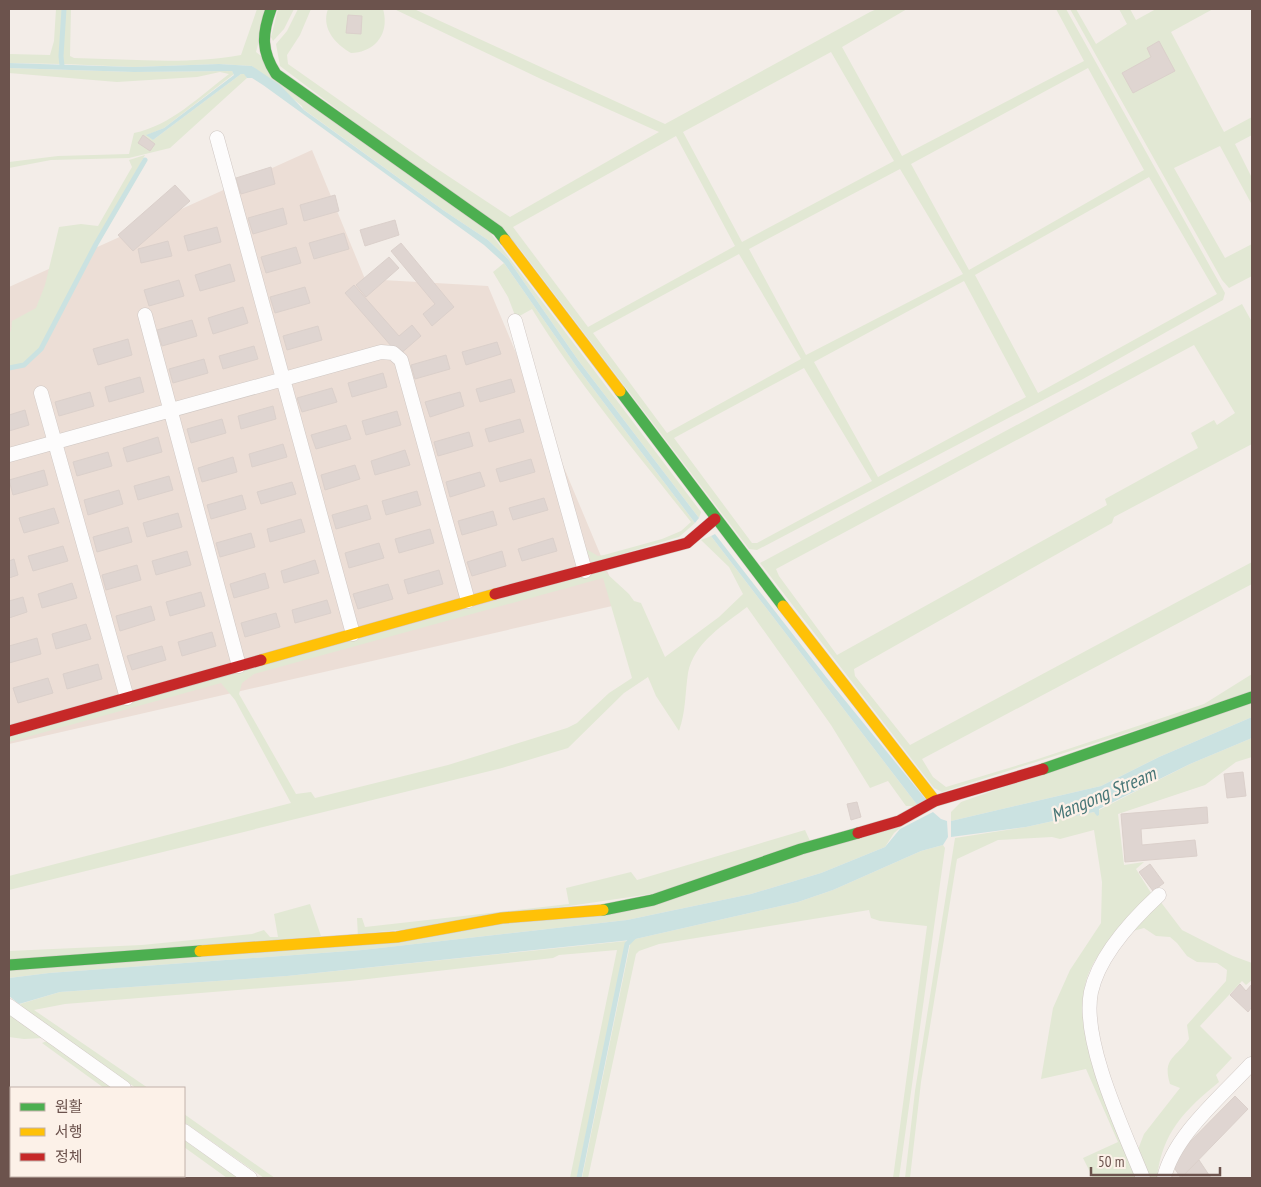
<svg xmlns="http://www.w3.org/2000/svg" width="1261" height="1187" viewBox="0 0 1261 1187" font-family="'PT Sans Narrow','Noto Sans KR',sans-serif">
<rect width="100%" height="100%" fill="#f3ede8"/>
<path fill="#ecded6" d="M312,150L365,279L488,286L621,604L9,744V287Z"/>
<path fill="#e2e8d4" fill-rule="evenodd" d="M56,9H63L59,56L61,64L9,63V54L50,55L54,41Z
M65,9H71L70,56L74,58C129,59 187,65 241,55L257,9H267L256,52L489,231L701,512L699,518L578,360L508,259L488,240L443,210L303,109L302,106L252,66L219,64L134,67L64,64L62,56Z
M278,9H294L284,29L273,41L271,37Z
M298,9H311L300,35L287,55L288,64L433,166L510,217L659,132L541,79L394,9H414L665,124L870,12L877,9H907L842,47L902,156L1084,61L1056,9H1066L1225,293L1223,300L1083,379L757,550L749,549L517,245L280,66L276,44L287,31ZM831,52L894,161L742,242L683,132ZM1088,68L1144,170L969,270L911,164ZM676,136L735,246L588,327L513,227ZM900,169L963,274L806,355L749,249ZM1149,177L1217,294L1038,393L975,275ZM739,254L801,359L667,433L593,333ZM964,281L1026,397L878,477L814,362ZM804,368L872,481L757,543H752L674,438Z
M328,9H383C390,34 375,52 351,53C335,44 321,28 328,9Z
M1070,9H1076L1096,44L1127,24L1119,9H1130L1136,20L1156,9H1213L1171,32L1224,132L1252,117V135L1235,144L1252,178V205L1220,146L1174,168L1225,258L1252,244V276L1229,288L1222,280Z
M9,68L134,72L232,71L234,74L164,128L147,135L153,140L241,74H245L247,78L170,148L129,158L51,160L9,168V162L58,156L129,154L134,133C170,126 200,96 229,74L220,72L197,77L117,82L9,73Z
M145,155L40,348L23,363L9,367V333L11,331L12,321L36,308L45,285L59,227L81,224L98,226L132,167L129,160Z
M504,263L576,366L695,523L679,537L592,563L586,549L598,556L604,555L662,539L681,531L691,522C636,452 578,384 532,309L516,318L508,297L493,272Z
M1242,304L1252,322V444L1114,517L1112,523L854,669L855,676L910,745L1252,562V584L922,759L933,777L946,787L1035,760L1204,704L1252,674V693L942,792L934,788L760,563ZM1194,345L1235,413L1217,425L1214,420L1191,433L1198,448L1105,499L1107,505L837,655L779,576L776,569Z
M711,536L918,806H906L888,781L870,788L831,725L747,607C724,625 694,642 688,673C685,693 686,711 679,731L656,696L648,677L624,693L568,748L502,768L9,890V876L291,803L235,700L221,683L9,742V736L604,571L629,594L634,601L641,603L665,657L719,617L743,594L729,567L701,540ZM603,578L632,678L609,693L577,723L567,728L448,765L315,798L311,792L296,794L239,694L242,683L254,674Z
M1252,700V717L1159,757L1101,786L951,821V812L961,802Z
M1252,738V757L1236,762L1205,785L1118,814L1124,865L1144,862L1136,869L1153,896C1131,918 1105,940 1091,968C1063,1023 1117,1124 1138,1178H1093L1083,1158L1118,1142L1086,1069L1041,1079L1053,1008L1070,970L1101,923L1102,882L1094,830L1060,839L1052,837L998,840L957,859L921,1082L910,1178H905L915,1091L955,838L1026,827L1094,812L1099,815V810L1190,764Z
M919,812L894,833L885,847L821,873L751,894L627,920L362,950L49,973L9,978V967L622,909Z
M805,830L811,843L671,891L358,937L357,918H362L365,927L569,904L566,888L631,872L637,880Z
M943,845L945,848L899,1178H893L927,926L880,921L871,918L869,910L659,944L639,951L636,954L588,1178H582L631,940L798,902L833,890L921,851Z
M1160,901L1182,930L1233,956L1252,963V980L1246,985L1242,981L1200,1026L1232,1058L1216,1075L1219,1082C1185,1110 1162,1132 1157,1178H1148L1137,1152L1144,1134L1180,1088L1170,1084C1162,1058 1176,1058 1189,1039L1187,1025L1226,981L1227,970L1217,963L1197,962L1187,956L1177,943L1170,937L1156,936L1144,928L1129,932Z
M310,904L321,936L9,964V951L142,945L252,934L264,930L270,937H278L274,914Z
M626,941L577,1178H570L617,950L559,955L553,958L350,981L65,1004L34,1010L148,1088H136L21,1009L22,1007L20,1004L60,992L287,976Z
M9,1013L43,1038L24,1039L9,1037Z
M47,1041L112,1088H104L42,1043Z
M184,1114L275,1178H264L184,1122Z
M184,1140L238,1178H227L184,1147Z"/>
<path fill="#cbe2e1" d="M9,63L134,67L219,64L252,66L280,85L304,110L443,210L488,240L508,259L578,360L699,518L695,523L576,366L504,263L484,245L263,85L252,78H247L244,74H241L153,140L146,135L164,128L234,75L232,71L134,72L9,68Z
M715,534L826,677L927,801L918,806L711,536Z
M1252,717V738L1190,764L1099,809V815L1097,816L1094,812L1026,827L951,837V821L1101,786L1159,757Z
M933,812L941,819L947,821L948,837L943,845L921,851L833,890L798,902L631,940L287,976L60,992L19,1004L9,996V978L49,973L362,950L627,920L751,894L821,873L885,847L900,829Z"/>
<g fill="none" stroke-linecap="round" stroke-linejoin="round">
<path stroke="#cbe2e1" stroke-width="5" d="M62,66L61,56L64,9
M9,368L24,365L41,349L96,244L145,160
M579,1178L627,944L635,936"/>
</g>
<path fill="#dfd5d1" stroke="#dbd0cb" d="M348,15L362,16L361,34L346,33Z
M1159,41L1175,71L1133,93L1122,73L1151,57L1147,48Z
M143,135L155,144L150,151L138,143Z
M271,167L275,184L241,194L236,178Z
M175,185L190,201L133,251L118,235Z
M335,195L339,211L304,221L300,205Z
M283,208L287,224L253,234L248,218Z
M395,220L399,235L365,246L360,230Z
M217,227L221,242L188,251L184,236Z
M344,233L349,249L314,259L309,243Z
M168,241L172,256L141,263L138,249Z
M401,243L454,307L432,326L423,314L435,304L391,251Z
M296,247L301,263L266,273L261,257Z
M389,257L399,268L366,297L356,285Z
M230,264L235,281L200,291L195,275Z
M179,280L184,296L149,306L144,290Z
M354,285L399,336L412,325L421,336L399,355L345,293Z
M305,287L310,303L275,313L270,297Z
M243,307L248,323L213,334L208,318Z
M192,320L197,336L162,346L157,330Z
M318,326L322,340L287,350L283,336Z
M128,339L132,355L98,365L93,349Z
M497,342L501,354L466,365L462,352Z
M254,346L258,359L223,369L219,356Z
M446,355L450,369L415,379L411,365Z
M204,359L208,373L173,383L169,369Z
M383,373L387,387L352,397L348,383Z
M140,377L144,392L109,402L105,387Z
M511,379L515,392L480,402L476,389Z
M332,388L337,402L302,412L297,398Z
M90,392L94,406L59,416L55,402Z
M460,392L464,406L430,417L425,402Z
M273,406L276,419L241,429L238,416Z
M25,410L29,425L9,431V415Z
M397,411L401,425L366,435L362,421Z
M222,419L226,433L191,443L187,429Z
M520,419L524,432L489,442L485,429Z
M346,425L351,439L316,449L311,435Z
M469,432L473,446L438,456L434,442Z
M158,437L162,452L127,462L123,448Z
M283,444L287,457L252,467L249,454Z
M405,450L410,465L375,475L371,461Z
M108,452L112,466L77,476L73,462Z
M233,457L237,472L202,482L198,468Z
M531,459L535,472L500,482L496,469Z
M355,465L360,479L325,490L321,475Z
M44,470L48,485L13,495L9,480Z
M480,472L485,486L450,497L446,482Z
M169,476L173,490L138,500L134,486Z
M292,482L296,494L261,504L257,492Z
M119,490L123,504L88,515L84,500Z
M417,491L421,505L386,515L382,501Z
M242,495L246,509L211,519L207,505Z
M544,498L548,510L513,520L509,508Z
M367,505L371,519L336,529L332,515Z
M54,508L59,523L24,533L19,518Z
M493,511L497,525L462,535L458,521Z
M178,513L182,527L147,537L143,523Z
M301,519L305,532L270,542L267,529Z
M128,527L132,542L97,552L93,537Z
M430,529L434,543L399,553L395,539Z
M251,533L255,547L220,557L216,543Z
M553,538L557,551L522,561L518,549Z
M379,543L384,558L349,568L345,553Z
M63,546L68,561L33,571L28,556Z
M187,551L191,565L156,575L152,561Z
M502,551L506,566L472,576L467,562Z
M14,559L18,575L9,578V561Z
M315,560L319,573L284,583L281,571Z
M137,565L141,580L106,590L102,575Z
M439,570L443,584L408,594L404,580Z
M265,573L269,588L234,598L230,584Z
M72,583L77,598L42,608L38,594Z
M388,584L393,599L358,609L353,594Z
M201,592L205,606L170,616L166,602Z
M23,597L27,612L9,618V601Z
M327,600L331,613L295,623L292,610Z
M151,606L155,620L120,631L116,616Z
M276,613L280,627L245,637L241,623Z
M86,624L91,639L56,649L52,634Z
M212,632L216,646L182,656L178,642Z
M37,638L41,654L9,663V646Z
M162,646L166,660L132,670L127,656Z
M98,664L102,679L67,689L63,674Z
M48,678L53,693L18,703L13,688Z
M1243,772L1246,796L1227,798L1224,774Z
M857,802L861,817L851,820L847,804Z
M1207,807L1208,823L1141,829L1142,845L1195,840L1197,856L1125,862L1121,814Z
M1150,864L1164,883L1153,891L1139,872Z
M1240,984L1246,991L1252,984V1007L1248,1012L1230,995Z
M1235,1096L1248,1109L1181,1178L1175,1169V1157Z
M1199,1160L1211,1178H1181Z"/>
<g fill="none" stroke-linecap="round" stroke-linejoin="round">
<g stroke="#d0c8c4" stroke-width="15">
<path id="street" d="M217,138L353,634
M145,315L239,666
M515,321L585,571
M41,393L127,698
M9,455L381,352L393,353L401,360L468,601
M9,1006L124,1088
M184,1131L250,1178
M1143,1178C1124,1131 1081,1041 1091,992C1099,955 1132,920 1159,895
M1164,1178C1174,1135 1222,1096 1251,1064"/>
</g>
<g stroke="#d2c9c4" stroke-width="12">
<path id="fast" d="M271,9C262,34 261,51 276,74L498,231L505,240
M620,391L783,606
M1043,769L1252,697
M603,910L653,900L801,849L858,833
M9,965L200,951"/>
</g>
<g stroke="#d2c9c4" stroke-width="12">
<path id="slow" d="M505,240L620,391
M783,606L935,801
M261,660L495,594
M200,951L397,937L502,918L603,910"/>
</g>
<g stroke="#d2c9c4" stroke-width="12">
<path id="jam" d="M495,594L687,543L715,519
M9,731L261,660
M858,833L899,821L935,801L1043,769"/>
</g>
<use href="#street" stroke="#fdfcfc" stroke-width="14"/>
<use href="#fast" stroke="#4caf50" stroke-width="11"/>
<use href="#slow" stroke="#ffc107" stroke-width="11"/>
<use href="#jam" stroke="#c62828" stroke-width="11"/>
</g>
<g text-anchor="middle" dominant-baseline="central" stroke-width="4.5" stroke-linejoin="round" paint-order="stroke">
<g font-size="19" font-style="italic" fill="#477677" stroke="#fcf1e8">
<text transform="translate(1103 794) rotate(-23)">Mangong Stream</text>
</g>
</g>
<rect width="1261" height="1187" fill="none" stroke="#6c534d" stroke-width="20"/>
<rect x="10" y="1087" width="175" height="90" fill="#fcf1e8" stroke="#c2b2aa"/>
<rect x="20" y="1103" width="25" height="8" fill="#4caf50" stroke="#c2b2aa"/>
<text x="55" y="1112" font-size="15" fill="#6c534d">원활</text>
<rect x="20" y="1128" width="25" height="8" fill="#ffc107" stroke="#c2b2aa"/>
<text x="55" y="1137" font-size="15" fill="#6c534d">서행</text>
<rect x="20" y="1153" width="25" height="8" fill="#c62828" stroke="#c2b2aa"/>
<text x="55" y="1162" font-size="15" fill="#6c534d">정체</text>
<path d="M1091 1167v8h129v-8" fill="none" stroke="#6c534d" stroke-width="2.5"/>
<text x="1098" y="1167" font-size="15" fill="#6c534d" stroke="#fcf1e8" stroke-width="4" paint-order="stroke">50 m</text>
</svg>
